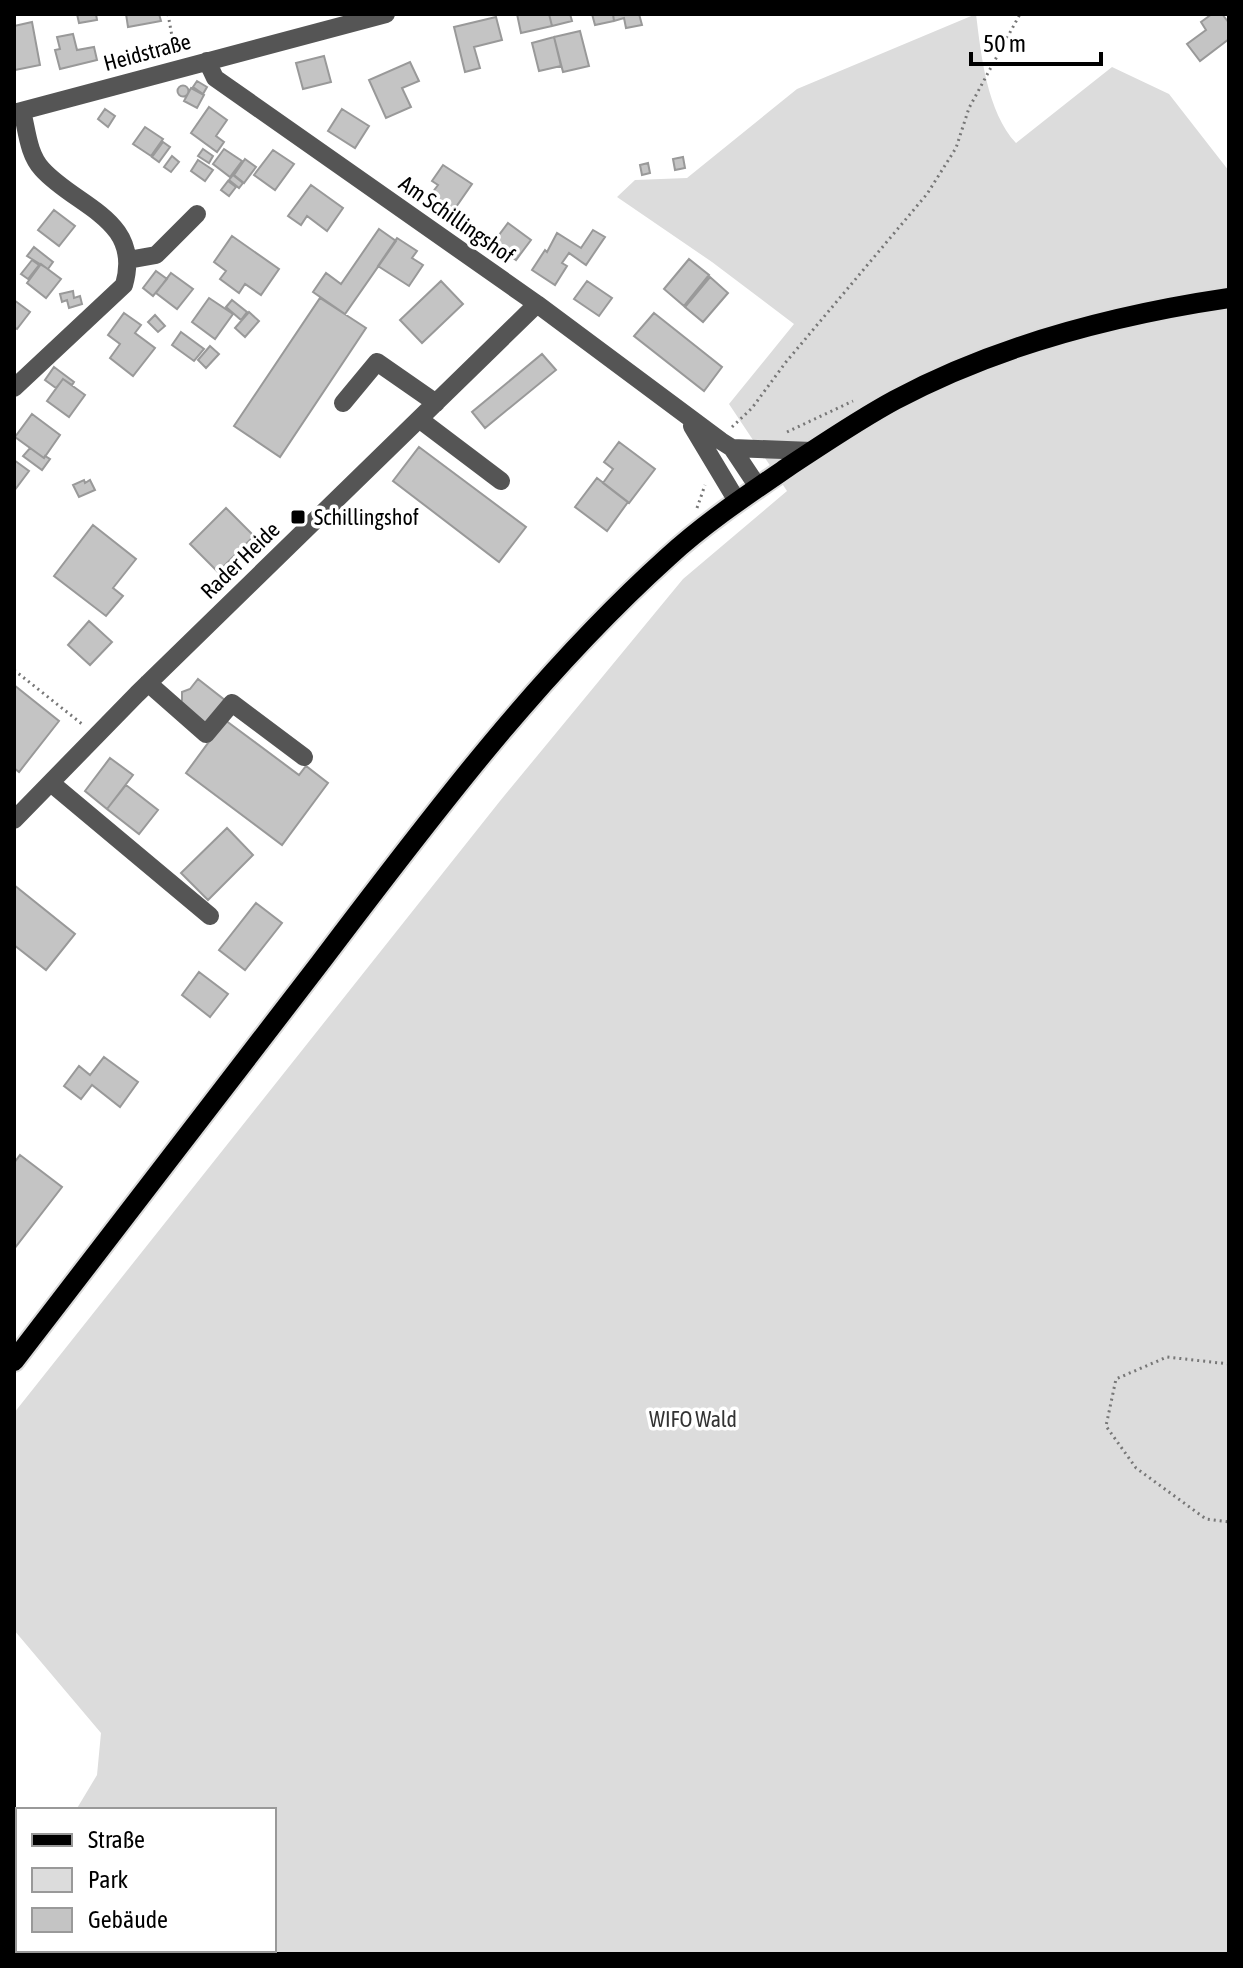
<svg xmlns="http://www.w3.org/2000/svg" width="1243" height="1968" viewBox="0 0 1243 1968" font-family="'Asap Condensed',sans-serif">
<rect width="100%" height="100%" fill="#fff"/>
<path fill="#dcdcdc" d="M976,14C981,55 987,112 1016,143L1112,67L1169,94L1229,171V1954H97V1950H274V1810H76L97,1775L101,1733L14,1630V1413L500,801L683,579L787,491L729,404L794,324L712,262L617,197L635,180L687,178L797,89Z"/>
<path fill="#c4c4c4" stroke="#999" stroke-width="2" d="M77,14H96L97,20L79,23Z
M126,14H159L161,21L128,27Z
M517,14H549L552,26L521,33Z
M549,14H570L572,21L552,26Z
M592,14H613L614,21L595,25Z
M613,14H639L642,25L626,28L624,18L614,21Z
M1212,14H1222L1229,23V39L1200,61L1187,44L1206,30L1201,22Z
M496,17L502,40L474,47L480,68L465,72L454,27Z
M32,22L40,65L15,70L14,26Z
M580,31L589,66L563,72L554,37Z
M73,34L77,50L94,47L97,60L60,69L55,50L60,49L57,37Z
M554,37L561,66L539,71L532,43Z
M324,56L331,82L303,89L296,63Z
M410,62L419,81L402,88L411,107L386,118L369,80Z
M197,81L207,87L203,94L193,87Z
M177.5 91a5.5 5.5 0 1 1 11 0a5.5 5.5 0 1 1-11 0Z
M191,88L204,95L197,108L184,101Z
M209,107L227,120L216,136L224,142L217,152L191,133Z
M105,109L115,116L108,127L98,119Z
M342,109L369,126L355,148L328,131Z
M145,127L163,139L151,156L133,144Z
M163,142L170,147L159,162L152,157Z
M203,149L213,156L209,163L198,156Z
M224,149L242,161L230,177L213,164Z
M273,150L294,164L275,190L254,175Z
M172,156L179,162L171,172L164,167Z
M683,157L685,168L675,170L673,159Z
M245,159L256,167L244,183L234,175Z
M198,160L213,170L205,181L191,171Z
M648,163L650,173L642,175L640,165Z
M443,165L472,184L449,217L426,201L438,185L432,181Z
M233,175L243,183L239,188L229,180Z
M228,181L236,187L229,196L221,190Z
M311,185L343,208L327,231L307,216L301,225L288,216Z
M54,210L75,226L59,246L38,230Z
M508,223L531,240L516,260L493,243Z
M379,229L396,241L345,314L313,292L326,273L341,284Z
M593,230L605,237L586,265L569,253L562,263L567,266L555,285L532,270L545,250L547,252L557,233L581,248Z
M232,236L279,269L261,295L245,284L239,293L220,279L226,271L214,262Z
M397,238L417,251L412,258L423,265L409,286L378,266Z
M34,247L53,262L48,269L27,256Z
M689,259L709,275L684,306L664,289Z
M32,260L39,265L28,279L21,274Z
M41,264L61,279L46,298L27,283Z
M156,271L167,279L153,296L143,288Z
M171,273L193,289L177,309L156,293Z
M710,277L728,293L703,322L685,307Z
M441,281L463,304L422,343L400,320Z
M587,281L612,298L599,316L574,299Z
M73,291L74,298L80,296L82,304L69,308L67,300L62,302L60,294Z
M209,298L233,314L215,339L192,322Z
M320,298L366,328L280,457L234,426Z
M14,300L30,312L17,329L14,327Z
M232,300L247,312L241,320L226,307Z
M249,312L259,321L245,337L235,328Z
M124,313L141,325L135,333L155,348L133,376L110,358L120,344L108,335Z
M654,313L722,367L704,391L634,336Z
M155,315L165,326L158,332L148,322Z
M181,332L204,349L194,361L172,345Z
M210,346L219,354L206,368L198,360Z
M542,354L556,370L485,428L472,412Z
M54,367L74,382L72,385L63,379L56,388L45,380Z
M63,379L85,395L69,417L47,401Z
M32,414L60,435L44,458L15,437Z
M619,442L655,469L629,503L603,483L613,469L604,462Z
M419,447L526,527L499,562L393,481Z
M30,448L44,458L45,456L50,459L42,470L23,456Z
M14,460L29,471L14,491Z
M597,478L628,502L607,531L575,507Z
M84,480L85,483L90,480L95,490L79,497L73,485Z
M226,508L254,536L218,572L190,544Z
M93,525L136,559L113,588L123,596L106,616L54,576Z
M89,621L112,642L90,665L68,645Z
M198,679L226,701L205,726L178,704L182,700V692L190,689Z
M14,685L59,721L19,772L14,768Z
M225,720L299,775L306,766L328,783L282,845L186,773Z
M110,758L133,775L107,809L85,791Z
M126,785L158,810L139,834L107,809Z
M227,828L253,855L208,900L181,873Z
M14,885L75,934L46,970L14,945Z
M256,903L282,923L245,970L219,950Z
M199,972L228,994L210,1017L182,995Z
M104,1057L138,1082L120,1107L92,1085L81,1099L64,1086L79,1066L90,1075Z
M20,1155L62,1187L14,1249V1163Z"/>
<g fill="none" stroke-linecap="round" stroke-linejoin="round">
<g stroke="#dbdbdb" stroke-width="24">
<path id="major" d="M14,1361C116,1228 218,1096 320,963C427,822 536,676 668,557C705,523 747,495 788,467C823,444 858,420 895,400C998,345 1114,315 1229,298"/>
</g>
<path stroke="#777" stroke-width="3" stroke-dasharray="2 4" stroke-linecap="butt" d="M168,14L175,53
M732,427L752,408L786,362L927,194L956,148L969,108L1020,14
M787,432L853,401
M697,508L705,485
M14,670L82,724
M1229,1364L1167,1357L1116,1379L1106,1426L1136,1468L1206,1519L1229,1522"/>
<path stroke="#555" stroke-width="18" d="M207,61L215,78L537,304L721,441L732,448L812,451
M14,113L386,14
M128,260L156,255L197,214
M14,388L124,285C143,219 76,207 42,169C28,154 27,130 22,111
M343,403L377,362L436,403
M419,419L501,481
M692,426L737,501
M732,448L758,487
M148,683L206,734L232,703L304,757
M51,783L210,916
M14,820L137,694L537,304"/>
<use href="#major" stroke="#000" stroke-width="20"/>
</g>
<rect fill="#000" stroke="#fff" stroke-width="3" x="290" y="509" width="16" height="16" rx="4"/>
<g text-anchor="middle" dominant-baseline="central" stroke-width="7" stroke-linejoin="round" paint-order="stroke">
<g font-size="22" fill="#000" stroke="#fff">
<text transform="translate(147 52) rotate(-15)">Heidstraße</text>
<text transform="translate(457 219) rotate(35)">Am Schillingshof</text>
<text transform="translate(240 560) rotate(-44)">Rader Heide</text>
</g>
<g font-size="22" fill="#000" stroke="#fff" text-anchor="start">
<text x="314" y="517">Schillingshof</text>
</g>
<g font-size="22" fill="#333" stroke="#fff">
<text x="693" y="1419">WIFO Wald</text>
</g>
</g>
<rect width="1243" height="1968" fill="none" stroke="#000000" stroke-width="32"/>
<rect x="16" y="1808" width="260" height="144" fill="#ffffff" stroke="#999999" stroke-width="2"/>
<rect x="32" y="1834" width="40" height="12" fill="#000000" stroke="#999999" stroke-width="2"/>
<text x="88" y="1848" font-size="24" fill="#000000">Straße</text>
<rect x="32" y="1868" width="40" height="24" fill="#dcdcdc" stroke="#999999" stroke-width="2"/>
<text x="88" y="1888" font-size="24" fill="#000000">Park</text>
<rect x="32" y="1908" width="40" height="24" fill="#c4c4c4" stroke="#999999" stroke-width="2"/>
<text x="88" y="1928" font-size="24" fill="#000000">Gebäude</text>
<path d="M971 52v12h130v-12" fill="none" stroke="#000000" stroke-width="4"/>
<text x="983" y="52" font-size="24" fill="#000000" stroke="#ffffff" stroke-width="6" paint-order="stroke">50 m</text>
</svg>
